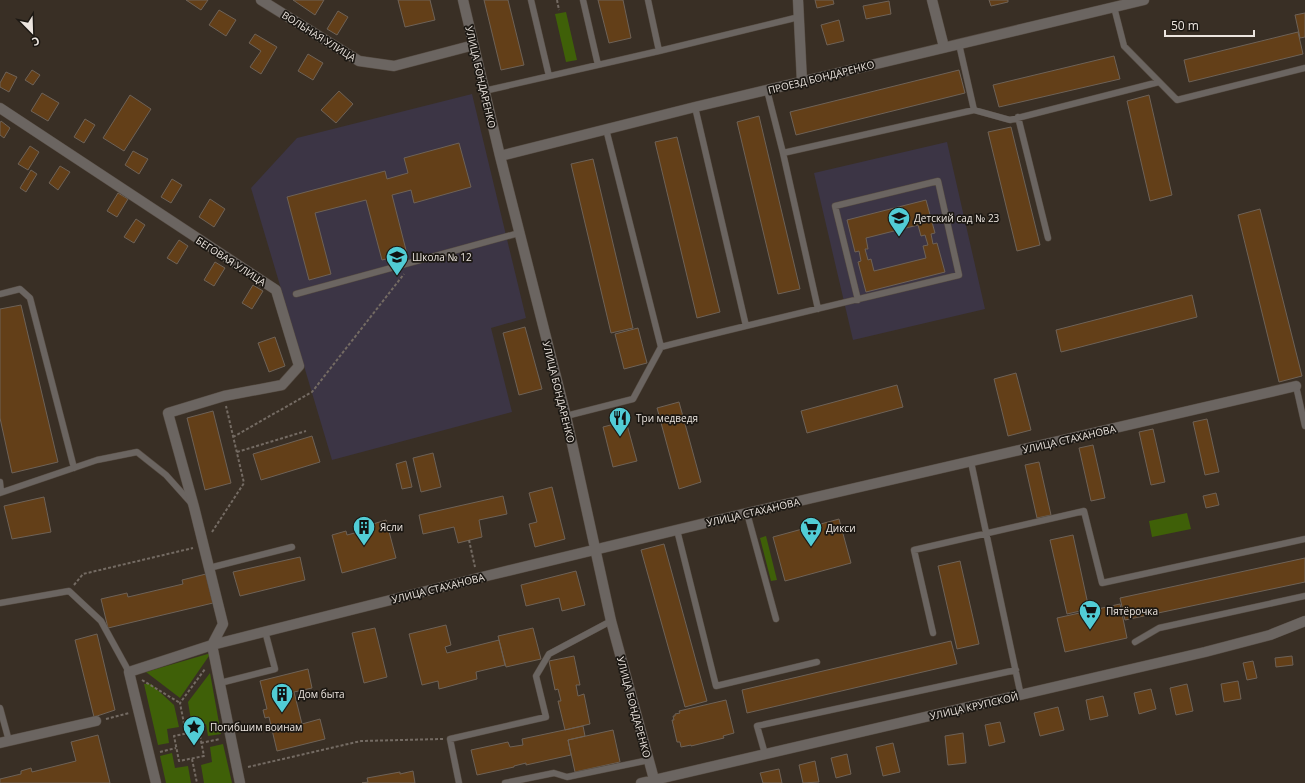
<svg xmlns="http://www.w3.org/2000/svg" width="1305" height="783" viewBox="0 0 1305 783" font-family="'Open Sans',sans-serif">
<rect width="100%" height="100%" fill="#392f25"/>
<path fill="#3c3545" d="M472,94L526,318L491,328L512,412L332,460L251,188L297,138Z
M947,142L985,309L853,340L814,173Z"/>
<path fill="#3f6008" d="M566,12L577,60L566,62L555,14Z
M1187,513L1191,529L1152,537L1149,521Z
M766,536L777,580L771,581L760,538Z
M211,653L180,698L146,672Z
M210,673L221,734L208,736L206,724L192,726L188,702Z
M144,684H151L174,705L179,727L167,729L169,743L158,745Z
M223,744L232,783H204L201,765L212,762L210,747Z
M172,753L175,768L188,766L191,783H166L160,756Z"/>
<path fill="#633f18" stroke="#6e6257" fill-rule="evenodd" d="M186,0H208L201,10Z
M293,0H324L315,15Z
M398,0H430L435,20L405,27Z
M484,0H508L524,65L501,70Z
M598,0H623L631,38L609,43Z
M815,0H833L834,4L817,8Z
M989,0H1008V2L991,6Z
M889,1L891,14L866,19L863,6Z
M219,10L236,20L226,36L209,25Z
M338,11L348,17L337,35L327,29Z
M1305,13V37L1300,38L1295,15Z
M839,20L844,41L827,45L821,25Z
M1298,32L1303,54L1189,82L1184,60Z
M255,34L277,47L261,74L250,67L261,51L249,43Z
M308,54L323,63L313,80L298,71Z
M1114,56L1120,79L999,107L993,85Z
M32,70L40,75L33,85L25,80Z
M959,70L965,93L796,135L790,112Z
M6,72L17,77L9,92L0,87V83Z
M339,91L353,104L336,123L321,110Z
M42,93L59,103L48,121L31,111Z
M130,95L151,109L124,151L103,138Z
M1149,95L1172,195L1150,201L1127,101Z
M759,116L800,289L778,294L737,122Z
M85,119L95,125L84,143L74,137Z
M1,121L10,128L4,138L0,135V123Z
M1011,127L1040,245L1017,251L988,132Z
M677,137L720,312L697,318L655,142Z
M459,143L471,187L414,203L411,190L392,195L407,254L382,260L366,200L315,213L331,274L309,280L287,197L385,171L387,179L408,173L404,158Z
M30,146L39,152L28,170L18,164Z
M133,151L148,159L139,174L125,165Z
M593,159L633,328L611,333L571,164Z
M60,166L70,172L58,190L49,183Z
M31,170L37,174L26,192L20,188Z
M172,179L182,185L171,203L161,197Z
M118,193L128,199L117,217L107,211Z
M210,199L225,209L214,227L199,217Z
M926,200L935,233L931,234L933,244L937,243L945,272L866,292L858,262L861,261L859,251L855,252L847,220ZM918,225L921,236L925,235L928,245L923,246L926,258L874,271L871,259L868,260L865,249H868L866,238Z
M1260,209L1302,376L1279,382L1238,215Z
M136,219L145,225L134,243L124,237Z
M179,240L188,246L177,264L167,258Z
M215,262L225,268L214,286L204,280Z
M253,285L263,291L252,309L242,303Z
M1192,295L1197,317L1061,352L1056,330Z
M21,305L58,462L12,473L0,418V309Z
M525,327L542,389L519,395L503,333Z
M638,328L647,363L624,369L615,334Z
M275,337L285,366L269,372L258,343Z
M1016,373L1031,430L1008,436L994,379Z
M897,385L903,407L807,433L801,411Z
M679,402L701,482L679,489L657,408Z
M213,411L231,483L205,490L187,418Z
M1207,419L1219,472L1205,475L1193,422Z
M626,421L637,461L613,467L603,427Z
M1153,429L1165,482L1151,485L1139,432Z
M312,436L320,462L261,480L253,454Z
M1093,445L1105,498L1091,501L1079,448Z
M433,453L441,487L421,492L413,458Z
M406,461L412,487L402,489L396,464Z
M1039,462L1051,515L1037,518L1025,465Z
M552,487L565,539L535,547L529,524L537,522L529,493Z
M1216,493L1219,505L1206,508L1203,496Z
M503,496L507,514L479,520L482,537L458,543L454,527L423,534L419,515Z
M44,497L51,532L12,539L4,506Z
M839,519L851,563L785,581L773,537Z
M386,520L396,558L342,573L332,535L346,531L347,535L374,528L373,524Z
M1073,535L1089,609L1067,614L1050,540Z
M664,544L707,701L685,707L641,550Z
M300,557L305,580L240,596L233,572Z
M1305,558V582L1125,620L1120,598Z
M960,561L979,644L957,649L938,566Z
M576,571L585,605L562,611L559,598L526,606L521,585Z
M206,574L213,603L108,628L101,599L127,593L128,597L183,584L182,580Z
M1120,604L1127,638L1065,652L1057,618Z
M446,625L451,645L445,647L447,653L499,640L505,665L476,672L477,679L439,689L438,681L422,685L409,634Z
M375,628L387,677L364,683L352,633Z
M533,628L541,659L506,667L498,636Z
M97,634L115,710L94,717L75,640Z
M951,641L957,664L747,713L742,690Z
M574,656L580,685H576L578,696L584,694L590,724L565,730L558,701H561L558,689L555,690L549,661Z
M1292,656L1293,665L1276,667L1275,658Z
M1253,661L1257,678L1247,680L1243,663Z
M308,669L312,688L294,692L302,724L320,719L325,739L277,751L269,717L265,718L263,710L267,709L260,681Z
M1238,681L1241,699L1224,702L1221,684Z
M1187,684L1193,711L1176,715L1170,688Z
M1151,689L1156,709L1139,714L1134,693Z
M1103,696L1108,716L1090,720L1086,700Z
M726,700L734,733L723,736L724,738L691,746V745L681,747L680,742H677L672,720H674L673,716H675V714L680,713L679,711Z
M1058,707L1064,730L1040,736L1034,713Z
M1000,722L1005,742L989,746L985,725Z
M583,726L585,736L568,740L571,755L526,765V763L514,766V767L477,775L471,750L508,742L510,747L523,745L522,739Z
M613,730L620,762L575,772L568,740Z
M963,733L966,763L948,765L945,736Z
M98,735L110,783H0V779L21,774V771L31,768L32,772L76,761L71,742Z
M893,743L900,772L883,776L876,747Z
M847,754L851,774L836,778L831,758Z
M815,761L819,782L803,783L799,765Z
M779,769L782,783H763L760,773Z
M413,771L415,783H362L368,782L367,778L400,772V774Z"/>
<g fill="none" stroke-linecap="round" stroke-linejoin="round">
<g stroke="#564c43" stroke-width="7">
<path id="service" d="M531,0L549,76
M583,0L598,65
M1114,7L1124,46L1177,100L1305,68
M959,44L974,110
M659,51L799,17
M767,90L783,153L974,110L1010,120L1159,82
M484,91L659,51L648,0
M695,107L746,326
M1018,117L1048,238
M606,129L661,347
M783,153L818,309
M0,294L20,289L30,298L74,468
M296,294L519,233
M1296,386L1305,426
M566,416L633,399L661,347C760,322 860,299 959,275L938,181L835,206L858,300
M971,462L1021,696
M0,482L1,492
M0,493L97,460L137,452L166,475L192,504
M747,513L776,619
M677,530L716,686L817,662
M209,568L292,547
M0,603L69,591L101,621L129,672
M933,633L914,550L1084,511L1102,583L1305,539
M1135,642L1159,628L1305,596
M220,683L275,669L265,631
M0,708L9,741
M765,754L757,726L1016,670
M459,783L450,739L546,717L536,676L549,654L611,621
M505,783L554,773L567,777L649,760"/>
</g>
<g stroke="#564c43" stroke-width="11">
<path id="minor" d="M261,0L359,61L394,66L474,45
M463,0L500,156L566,416L611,621L655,783
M798,0L802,82
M932,0L944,47
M0,108L276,290L299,366L282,385L224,396L168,413L194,507L223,624L212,645
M500,156L695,107L1144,0
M212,645L240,783
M0,743L96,721
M156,783L129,672L212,645L478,578L747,513L1296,386
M641,783L1205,652L1270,635L1305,621"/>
</g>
<path stroke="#746b63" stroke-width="2" stroke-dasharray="3 2" stroke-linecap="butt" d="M557,0L559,10
M233,437L312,392L404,274
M237,452L306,431
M212,532L244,483L226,406
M469,540L475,567
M74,585L83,574L193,548
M142,680L180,703
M106,719L129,713
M199,731L204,756L179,761L174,736Z
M186,734L180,703L205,669
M201,743L220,739
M160,752L176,748
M192,759L197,783
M248,767L361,741L443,739"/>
<use href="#service" stroke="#6b6561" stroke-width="6"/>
<use href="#minor" stroke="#6b6561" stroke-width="10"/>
</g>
<defs>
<g id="school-pin" transform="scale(1.15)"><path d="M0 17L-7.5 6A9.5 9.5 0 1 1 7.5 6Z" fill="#51ccd5" stroke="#1c1813"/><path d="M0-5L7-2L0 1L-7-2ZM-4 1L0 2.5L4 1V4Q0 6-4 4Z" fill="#111"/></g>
<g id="restaurant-pin" transform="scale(1.15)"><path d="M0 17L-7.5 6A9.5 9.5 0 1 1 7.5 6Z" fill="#51ccd5" stroke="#1c1813"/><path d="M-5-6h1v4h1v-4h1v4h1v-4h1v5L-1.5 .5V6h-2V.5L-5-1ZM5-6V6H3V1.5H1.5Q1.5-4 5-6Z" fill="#111"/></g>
<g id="building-pin" transform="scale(1.15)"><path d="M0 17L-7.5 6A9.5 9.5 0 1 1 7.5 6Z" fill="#51ccd5" stroke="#1c1813"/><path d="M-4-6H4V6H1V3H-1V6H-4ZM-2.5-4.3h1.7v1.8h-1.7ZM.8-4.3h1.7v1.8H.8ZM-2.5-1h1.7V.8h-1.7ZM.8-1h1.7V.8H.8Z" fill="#111"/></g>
<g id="supermarket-pin" transform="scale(1.15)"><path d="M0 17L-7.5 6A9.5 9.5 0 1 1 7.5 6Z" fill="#51ccd5" stroke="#1c1813"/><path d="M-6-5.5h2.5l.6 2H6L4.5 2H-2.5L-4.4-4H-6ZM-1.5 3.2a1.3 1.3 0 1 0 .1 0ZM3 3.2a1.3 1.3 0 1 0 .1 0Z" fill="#111"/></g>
<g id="sight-pin" transform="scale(1.15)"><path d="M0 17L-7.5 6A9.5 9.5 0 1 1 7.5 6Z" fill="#51ccd5" stroke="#1c1813"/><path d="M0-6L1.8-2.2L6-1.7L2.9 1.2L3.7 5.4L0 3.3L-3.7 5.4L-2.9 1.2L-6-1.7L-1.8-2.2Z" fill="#111"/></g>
</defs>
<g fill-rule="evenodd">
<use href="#school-pin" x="899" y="218"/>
<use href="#school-pin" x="397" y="257"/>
<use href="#restaurant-pin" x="620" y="418"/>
<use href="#building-pin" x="364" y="527"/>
<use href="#supermarket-pin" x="811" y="528"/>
<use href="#supermarket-pin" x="1090" y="611"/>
<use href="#building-pin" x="282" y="694"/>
<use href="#sight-pin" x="194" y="727"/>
</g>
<g text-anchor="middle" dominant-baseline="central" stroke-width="3.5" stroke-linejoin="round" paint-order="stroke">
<g font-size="10" fill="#ece5df" stroke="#1c1813">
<text transform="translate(319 36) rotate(32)">ВОЛЬНАЯ УЛИЦА</text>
<text transform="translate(481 77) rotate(77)">УЛИЦА БОНДАРЕНКО</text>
<text transform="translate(821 77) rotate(-14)">ПРОЕЗД БОНДАРЕНКО</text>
<text transform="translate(231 261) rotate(33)">БЕГОВАЯ УЛИЦА</text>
<text transform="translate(559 392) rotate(76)">УЛИЦА БОНДАРЕНКО</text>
<text transform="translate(1069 439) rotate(-13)">УЛИЦА СТАХАНОВА</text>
<text transform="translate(753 512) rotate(-13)">УЛИЦА СТАХАНОВА</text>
<text transform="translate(438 588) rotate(-14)">УЛИЦА СТАХАНОВА</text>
<text transform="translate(974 706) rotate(-13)">УЛИЦА КРУПСКОЙ</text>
<text transform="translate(634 707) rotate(75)">УЛИЦА БОНДАРЕНКО</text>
</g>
<g font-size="10" fill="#ece5df" stroke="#1c1813" text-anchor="start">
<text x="914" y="218">Детский сад № 23</text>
<text x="412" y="257">Школа № 12</text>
<text x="636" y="418">Три медведя</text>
<text x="380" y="527">Ясли</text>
<text x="826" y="528">Дикси</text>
<text x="1106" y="611">Пятёрочка</text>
<text x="298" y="694">Дом быта</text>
<text x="210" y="727">Погибшим воинам</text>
</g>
</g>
<g transform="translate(32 32) rotate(157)" stroke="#1c1813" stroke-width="3" paint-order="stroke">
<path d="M0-3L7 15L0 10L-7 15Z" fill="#ece5df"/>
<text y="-6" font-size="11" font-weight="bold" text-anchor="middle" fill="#ece5df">С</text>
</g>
<path d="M1165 30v6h89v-6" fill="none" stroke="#ece5df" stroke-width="2"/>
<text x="1171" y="30" font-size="12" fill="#ece5df" stroke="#1c1813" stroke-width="3" paint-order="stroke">50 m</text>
</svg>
